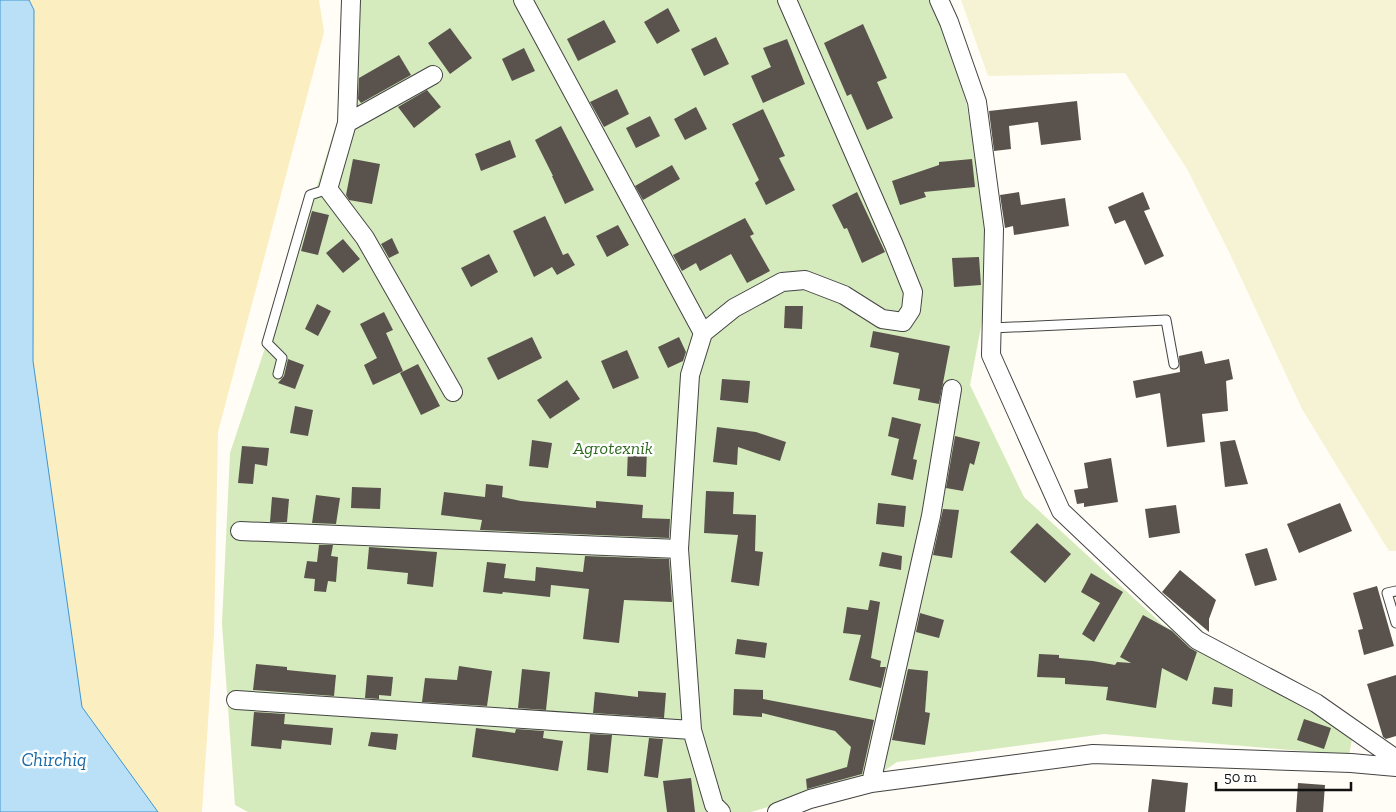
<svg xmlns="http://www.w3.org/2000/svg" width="1396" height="812" viewBox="0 0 1396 812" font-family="'Zilla Slab',serif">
<rect width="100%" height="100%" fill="#fffdf5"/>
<path fill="#f6f3d4" d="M961,0H1396V551H1389L1302,409L1229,252L1187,169L1125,73L988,76Z"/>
<path fill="#d5ebbd" d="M344,0H930L935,9L966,101L984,208V311L970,385L1024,497L1163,625L1353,734L1349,755L1104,734L897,762L865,784L806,796L751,812H248L235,805L222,624L230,453L286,285L351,77Z"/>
<path fill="#fbeec1" d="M0,0H319L324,32L218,432L214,633L202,812H0Z"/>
<path fill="#b9e0f7" stroke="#3f96cf" d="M0,0H29L34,10L33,361L82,707L158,812H0Z"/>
<path fill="#5a524d" d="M668,8L680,31L657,44L644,22Z
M604,20L616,42L578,61L567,39Z
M863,24L887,78L877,82L893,118L867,130L851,94L847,96L824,43Z
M450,28L472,58L450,74L428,43Z
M716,37L729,64L704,76L691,49Z
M787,39L805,84L763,103L751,76L771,67L763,48Z
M524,48L535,71L512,81L502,59Z
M399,55L411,75L361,103L358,99L359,78Z
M617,89L629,114L604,127L590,102Z
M427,90L441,107L414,128L398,107Z
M1077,101L1081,140L1041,145L1038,122L1009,126L1011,149L994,151L989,111Z
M696,107L707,129L685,140L674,119Z
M763,109L785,156L779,158L795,190L766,205L755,183L759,180L732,124Z
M650,116L660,136L636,148L626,128Z
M561,126L594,190L565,204L552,176H553L535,140Z
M510,140L516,157L481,171L475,154Z
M353,159L380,164L372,204L349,200L346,195Z
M972,159L975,187L924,192L926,197L900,205L892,181L939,165V162Z
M672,165L680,179L643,200L635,186Z
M857,192L885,252L862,263L847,228L844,229L832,205Z
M1019,192L1021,205L1065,198L1069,226L1014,235L1013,226L1005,228L1000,195Z
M1143,192L1150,209L1144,211L1164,256L1145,265L1125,220L1115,224L1108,207Z
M312,211L329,215L318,255L301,251Z
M545,216L563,255L568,253L575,265L557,275L552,267L534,277L513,231Z
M745,218L754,234L750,236L770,271L747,283L731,254L700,271L696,263L682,271L673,255Z
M618,225L629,245L607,257L596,236Z
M392,238L399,253L389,258L381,244Z
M343,239L360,259L343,273L326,253Z
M489,254L498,272L471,287L461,268Z
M979,257L981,285L954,287L952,258Z
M317,304L331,311L318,336L305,329Z
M785,306H803L802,329L784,328Z
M384,312L393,330L386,333L403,371L373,385L364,365L377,358L360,324Z
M873,331L950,346L939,404L918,400L920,389L893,384L899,353L870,347Z
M532,337L542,358L498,380L487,358Z
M679,337L686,352L683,361L668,368L658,347Z
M627,350L639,378L613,389L601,361Z
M1202,351L1205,364L1229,359L1233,379L1226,381L1228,411L1202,414L1205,442L1167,447L1160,393L1136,398L1133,381L1180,372L1179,356Z
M288,359L304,365L295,389L278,383L284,376Z
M418,364L440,406L421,415L400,373Z
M722,379L750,381L748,403L720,400Z
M567,380L580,399L550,419L537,400Z
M295,406L313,410L308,436L290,433Z
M892,417L921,424L913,459L917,460L913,480L891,475L899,439L888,436Z
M717,427L756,432L786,442L780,461L738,447L737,465L713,462Z
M955,436L980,442L974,465L970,463L963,491L946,488Z
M532,440L552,443L548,468L529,466Z
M1235,440L1248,484L1225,487L1220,442Z
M242,446L269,448L267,466L255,464L253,484L238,483Z
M628,448L647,449L646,477L627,476Z
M1111,458L1118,502L1084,507V503L1077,504L1074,490L1088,488L1084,463Z
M486,484L503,486L502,497L521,501L596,508V501L643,505L642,518L670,519L669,538L480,530L482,520L441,515L444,492L485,497Z
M352,487L381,488L380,509L351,508Z
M706,491L734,492L733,514L756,515L755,551L763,552L759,586L731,582L738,535L704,533Z
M316,495L340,498L336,524L312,523Z
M272,497L289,499L287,522H270Z
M878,503L906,506L904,527L876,524Z
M1340,503L1352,531L1299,553L1287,524Z
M1176,505L1180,533L1149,538L1145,509Z
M943,509L959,510L952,558L933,555Z
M1037,523L1071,554L1045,583L1010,552Z
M319,545H333L331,556L338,557L336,582L328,581L326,592L314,591L315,579L304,578L307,561L317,562Z
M369,547L437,552L433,587L407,584L408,573L367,569Z
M1267,548L1277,580L1255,586L1245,554Z
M882,552L902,556L901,570L879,566Z
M585,556L669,559L672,602L624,600L619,643L583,639L589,589L551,585L550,597L503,592L502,594L483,592L487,562L506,564L504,578L535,581L536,567L583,572Z
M1180,570L1216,600L1209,619V632L1162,592Z
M1091,573L1123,592L1094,642L1082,634L1100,603L1081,592Z
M1377,586L1394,646L1364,655L1358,630L1363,629L1353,593Z
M870,600L880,602L871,658L881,661L880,667H886L881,688L849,680L861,635L843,633L847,607L868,610Z
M920,613L944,620L939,638L916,632Z
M1143,615L1172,631L1190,648L1197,652L1187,681L1162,668L1156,708L1106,700L1108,687L1065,684V678L1037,677L1039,654L1059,655V658L1093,661L1115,665L1117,662L1131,663L1120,657Z
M737,639L767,643L765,658L735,654Z
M256,664L287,667V670L336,675L334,696L253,690Z
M459,666L492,671L487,706L422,702L425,678L457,680Z
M522,669L550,672L546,710L518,708Z
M908,669L928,671L925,712L930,713L925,745L892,740Z
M367,675L393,677L391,696L379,695V699L365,698Z
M1396,675V736L1386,739L1383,737L1367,684Z
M1214,687L1233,689L1232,707L1212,704Z
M734,689L763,690V699L874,720L862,774L807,789L806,779L847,767L851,747L835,731L762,713V717L733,715Z
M638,691L666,693L664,718L593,713L595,692L638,697Z
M254,712L285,714L284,724L333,728L331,745L282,740L281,749L251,746Z
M1304,719L1331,728L1324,749L1297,740Z
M476,728L515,733L516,729L544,731L543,738L563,741L558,771L472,757Z
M371,732L398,734L396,750L368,746Z
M590,734L612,735L608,773L587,770Z
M649,738L663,739L658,778L644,776Z
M691,778L695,812H667L663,781Z
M1152,779L1188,783L1185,812H1148Z
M1298,783L1325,785L1323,812H1296Z"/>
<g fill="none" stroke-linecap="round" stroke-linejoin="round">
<g stroke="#444" stroke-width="11">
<path id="lane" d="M992,328L1166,320L1174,364
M278,374L282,358L267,343L310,195L328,189
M1396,591L1387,593L1396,623"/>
</g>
<g stroke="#444" stroke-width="20">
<path id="street" d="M351,0L347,123L328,189L365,238L453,392
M523,0L703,333
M939,0L949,22L977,102L994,229L991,355L1061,511L1197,640L1316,703L1396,759
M347,123L433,75
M240,531L679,549
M236,700L692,730
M871,783L931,516L952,389
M721,812L714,805L692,730L679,549L690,375L703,333L734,308L782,282L805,280L844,295L882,319L903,322L911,310L913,292L894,245L787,0
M777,812L810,799L871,783L1093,754L1351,763L1396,767"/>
</g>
<use href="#lane" stroke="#fff" stroke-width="9"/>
<use href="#street" stroke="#fff" stroke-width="18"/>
</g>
<g text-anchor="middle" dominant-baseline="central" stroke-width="5" stroke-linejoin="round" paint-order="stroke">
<g font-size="18" font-style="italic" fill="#2f6b1f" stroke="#fff">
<text x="613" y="448">Agrotexnik</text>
</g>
<g font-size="19" font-style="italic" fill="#1768a6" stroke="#fff">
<text x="54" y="759">Chirchiq</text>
</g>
</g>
<path d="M1216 782v8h135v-8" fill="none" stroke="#111111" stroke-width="2.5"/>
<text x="1224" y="782" font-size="15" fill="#111111" stroke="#ffffff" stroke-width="4" paint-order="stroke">50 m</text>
</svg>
